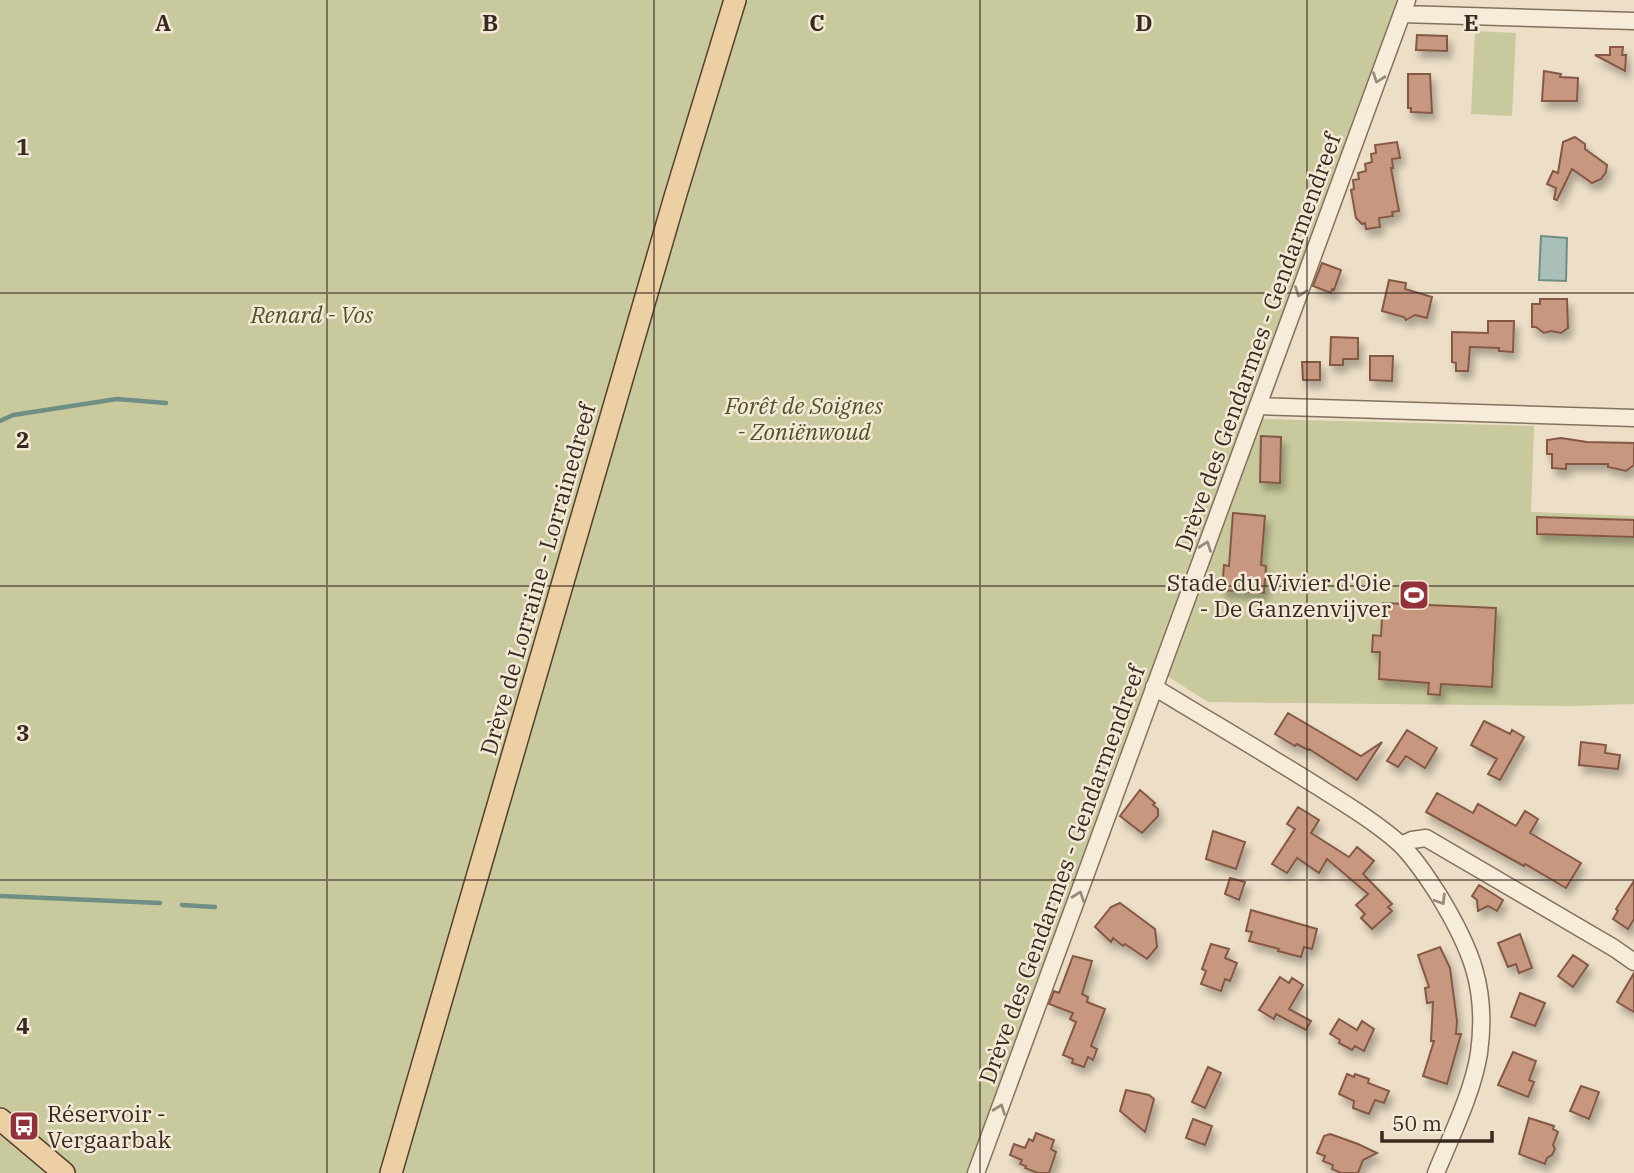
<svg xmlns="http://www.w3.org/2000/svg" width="1634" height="1173" viewBox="0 0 1634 1173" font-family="'IBM Plex Serif',serif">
<defs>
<filter id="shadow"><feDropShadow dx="4" dy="7" stdDeviation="3.5" flood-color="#0004"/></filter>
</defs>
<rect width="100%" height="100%" fill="#ecdec7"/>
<path fill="#c8c99c" d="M0,0H1404L972,1173H0Z
M1475,31L1516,33L1512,116L1471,114Z
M1259,419L1534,426L1531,512L1634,516V704L1571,706L1208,702L1164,674Z"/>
<path fill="#a8c0b7" stroke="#6f8e84" stroke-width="2" d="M1541,236L1567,238L1566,281L1539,280Z"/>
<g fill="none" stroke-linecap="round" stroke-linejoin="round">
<path stroke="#6f8e84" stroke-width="4.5" d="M0,421L13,415L117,399L166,403
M0,896L160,903
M182,905L215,907"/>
</g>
<path fill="#c7977f" stroke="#845945" stroke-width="2" filter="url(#shadow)" d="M1417,35L1447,36V51L1416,50Z
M1610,47H1623L1622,55H1626L1625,71L1595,55H1610Z
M1544,71L1561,74L1560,77L1578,78L1577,101H1542Z
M1408,74H1430L1432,113L1411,112V108H1408Z
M1575,137L1585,144V149L1607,165L1606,172L1601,179L1592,183L1572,169L1557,200L1554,199L1556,188L1547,184L1553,171L1558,173L1563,142Z
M1397,142L1400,158L1392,159L1393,168H1391L1399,211L1392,212L1393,216L1379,218L1380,227L1366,229L1365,223L1362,224L1356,218L1351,190L1354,189L1353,180L1359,179L1358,173L1366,171L1365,164L1372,162L1371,154L1376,153L1375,145Z
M1322,263L1341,270L1334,290L1332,289L1331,293L1313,286Z
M1389,280L1406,283L1405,289L1432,297L1427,318L1415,315L1406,320L1404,317L1382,311Z
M1540,299H1567L1568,328L1561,333L1551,331L1544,333L1536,327H1532V304H1540Z
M1488,321H1514L1513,352L1499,351V348L1470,347L1468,371H1456V363L1452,362V332L1488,333Z
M1331,337L1358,338V359H1343V365H1330Z
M1370,356H1393L1392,381L1370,380Z
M1302,362H1320V380H1303Z
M1261,436L1281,437L1280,483L1260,482Z
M1561,438L1587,442L1634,443V465L1626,471L1608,467V464H1566V469L1552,468V454H1547V440Z
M1233,513L1265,516L1261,565L1266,566L1264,593L1222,590L1224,565L1229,566Z
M1537,517L1634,520V537L1537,534Z
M1383,603L1496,608L1492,687L1441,684L1440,695L1428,694L1429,683L1379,679L1380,652H1372L1373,635L1381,636Z
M1288,713L1361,756L1382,742L1357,780L1309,749L1308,750L1297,744L1295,746L1275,734Z
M1484,721L1510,734L1512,730L1524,737L1500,780L1488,774L1497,759L1471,745Z
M1407,730L1437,748L1425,768L1406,756L1398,767L1387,761Z
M1581,742L1606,745L1605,753L1620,755L1618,769L1579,765Z
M1140,790L1155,803L1153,805L1158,809V816L1142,833L1120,816Z
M1437,793L1473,813L1478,804L1516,826L1525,811L1538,819L1530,833L1581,863L1566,888L1525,864L1524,866L1426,812Z
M1298,807L1319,820L1311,833L1349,857L1357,847L1374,861L1363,874L1392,904L1388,907L1392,911L1372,929L1361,918L1365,914L1356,905L1368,894L1327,859L1319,873L1297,858L1287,873L1272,864L1295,829L1287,824Z
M1213,831L1245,842L1236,869L1206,859Z
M1230,878L1245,882L1239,900L1225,894Z
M1634,881V919L1628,929L1613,919L1618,911L1616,909Z
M1479,885L1503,900L1497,911L1488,906L1478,911L1477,900L1472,896Z
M1120,903L1155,929L1157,947L1147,959L1125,944L1123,946L1113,938L1111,942L1095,927L1111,907Z
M1251,910L1317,929L1312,949L1304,947L1301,957L1278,951L1279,949L1249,941L1252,932L1246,931Z
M1520,934L1532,968L1519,973L1516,964L1508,967L1498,943Z
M1211,944L1229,949L1225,958L1237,963L1230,981L1225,979L1221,991L1201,984L1206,971L1202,969Z
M1440,947L1450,968L1457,1021L1456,1034H1461L1447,1084L1423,1076L1434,1041H1431L1433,1002L1427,1003L1425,988L1429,987L1418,955Z
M1573,955L1588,965L1573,987L1558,976Z
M1073,956L1092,961L1082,994L1088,997L1087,1002L1105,1009L1091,1046L1097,1049L1093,1060L1088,1057L1084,1067L1072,1063L1073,1059L1063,1055L1076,1022L1070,1019L1073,1013L1049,1004L1054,991L1059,993Z
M1634,973V1012L1617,1002Z
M1280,977L1289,983L1292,978L1303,985L1289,1009L1311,1021L1306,1030L1276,1014L1274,1019L1259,1010Z
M1520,993L1545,1003L1535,1026L1511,1017Z
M1339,1019L1357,1030L1362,1021L1374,1029L1364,1051L1355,1046L1352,1050L1339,1043L1340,1040L1330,1034Z
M1513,1052L1536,1061L1529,1080L1534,1082L1528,1097L1498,1085Z
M1208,1067L1221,1073L1205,1108L1192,1102Z
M1347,1074L1354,1077L1355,1074L1369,1079L1368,1083L1389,1091L1384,1103L1375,1100L1369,1114L1353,1108L1354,1101L1339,1094Z
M1581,1086L1599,1092L1589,1119L1570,1111Z
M1126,1090L1149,1095L1154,1099L1145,1132L1120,1111Z
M1529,1118L1554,1126L1553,1129L1558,1132L1553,1145L1555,1149L1552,1155L1547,1158L1545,1164L1519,1154Z
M1193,1119L1212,1126L1205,1145L1186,1138Z
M1036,1133L1054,1140L1051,1149L1056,1152L1049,1173H1038L1025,1168L1026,1166L1020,1164L1022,1160L1010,1155L1014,1144L1025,1148L1029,1139L1033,1141Z
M1330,1134L1358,1144L1377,1153L1363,1160L1358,1173H1341L1332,1169L1333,1165L1323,1161L1325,1156L1317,1153L1324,1136Z"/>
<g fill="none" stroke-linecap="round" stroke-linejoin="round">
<g stroke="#86705e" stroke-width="19">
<path id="minor" d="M1402,14L1634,21
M1258,406L1634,418
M1154,687C1208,720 1263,752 1317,786C1345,804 1374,821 1399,843C1414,857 1427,877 1438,894C1471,948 1488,988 1479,1053C1473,1092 1451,1136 1436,1173
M1401,845L1412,840L1426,838L1614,948L1634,962
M976,1173L1407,0"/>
</g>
<g stroke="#553f31" stroke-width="24">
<path id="major" d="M0,1119L64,1173
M391,1173L675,197L735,0"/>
</g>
<use href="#minor" stroke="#f7ecda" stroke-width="16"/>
<use href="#major" stroke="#eccfa2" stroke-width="21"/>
</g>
<defs><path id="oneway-chevron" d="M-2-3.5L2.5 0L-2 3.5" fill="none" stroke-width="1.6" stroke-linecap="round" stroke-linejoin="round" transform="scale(1.75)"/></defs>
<g stroke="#988b7d">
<use href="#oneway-chevron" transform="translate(1378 78) rotate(110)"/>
<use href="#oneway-chevron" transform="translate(1300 292) rotate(110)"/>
<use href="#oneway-chevron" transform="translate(1206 546) rotate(-70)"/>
<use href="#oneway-chevron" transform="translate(1079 896) rotate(-70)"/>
<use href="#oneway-chevron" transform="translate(1441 900) rotate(58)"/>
<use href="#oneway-chevron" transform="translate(1000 1109) rotate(-70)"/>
</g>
<path fill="none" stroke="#382a20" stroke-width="2" stroke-opacity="0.55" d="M327,0V1173M654,0V1173M980,0V1173M1307,0V1173M0,293H1634M0,586H1634M0,880H1634"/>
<defs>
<g id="stadium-square" transform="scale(1.575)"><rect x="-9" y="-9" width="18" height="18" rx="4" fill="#92313a" stroke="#f4e9d6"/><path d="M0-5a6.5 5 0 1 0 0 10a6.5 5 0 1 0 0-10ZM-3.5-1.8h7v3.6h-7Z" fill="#fff"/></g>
<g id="bus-square" transform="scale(1.575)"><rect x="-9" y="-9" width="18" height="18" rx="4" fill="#92313a" stroke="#f4e9d6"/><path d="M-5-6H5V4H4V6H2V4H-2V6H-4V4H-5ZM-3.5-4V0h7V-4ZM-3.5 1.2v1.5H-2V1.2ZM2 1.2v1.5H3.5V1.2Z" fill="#fff"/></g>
</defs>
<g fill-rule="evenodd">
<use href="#stadium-square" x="1414" y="595"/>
<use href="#bus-square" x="24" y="1126"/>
</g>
<g text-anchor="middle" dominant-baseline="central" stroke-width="5" stroke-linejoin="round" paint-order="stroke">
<g font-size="23" font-style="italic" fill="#4c5328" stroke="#f4e9d6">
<text x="312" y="314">Renard - Vos</text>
<text x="804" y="405">Forêt de Soignes<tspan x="804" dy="26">- Zoniënwoud</tspan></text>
</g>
<g font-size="23" fill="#382a20" stroke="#f4e9d6">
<text transform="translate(1257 342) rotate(-70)">Drève des Gendarmes - Gendarmendreef</text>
<text transform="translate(537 579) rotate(-74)">Drève de Lorraine - Lorrainedreef</text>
<text transform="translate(1061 874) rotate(-70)">Drève des Gendarmes - Gendarmendreef</text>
</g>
<g font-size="23" fill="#382a20" stroke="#f4e9d6" text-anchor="end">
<text x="1391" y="582">Stade du Vivier d'Oie<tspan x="1391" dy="26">- De Ganzenvijver</tspan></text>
<text x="47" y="1113" text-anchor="start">Réservoir -<tspan x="47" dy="26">Vergaarbak</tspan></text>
</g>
</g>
<g font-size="23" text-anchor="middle" font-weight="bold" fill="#382a20" stroke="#f4e9d6" stroke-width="5" stroke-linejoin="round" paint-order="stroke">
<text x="163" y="31">A</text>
<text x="490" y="31">B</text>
<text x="817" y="31">C</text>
<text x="1144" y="31">D</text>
<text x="1471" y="31">E</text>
<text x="23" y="155">1</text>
<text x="23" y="448">2</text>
<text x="23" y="741">3</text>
<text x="23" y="1034">4</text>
</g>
<path d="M1382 1131v10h110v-10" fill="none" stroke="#382a20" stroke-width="3.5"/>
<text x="1392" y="1131" font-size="21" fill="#382a20" stroke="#f4e9d6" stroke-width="5" paint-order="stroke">50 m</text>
</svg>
